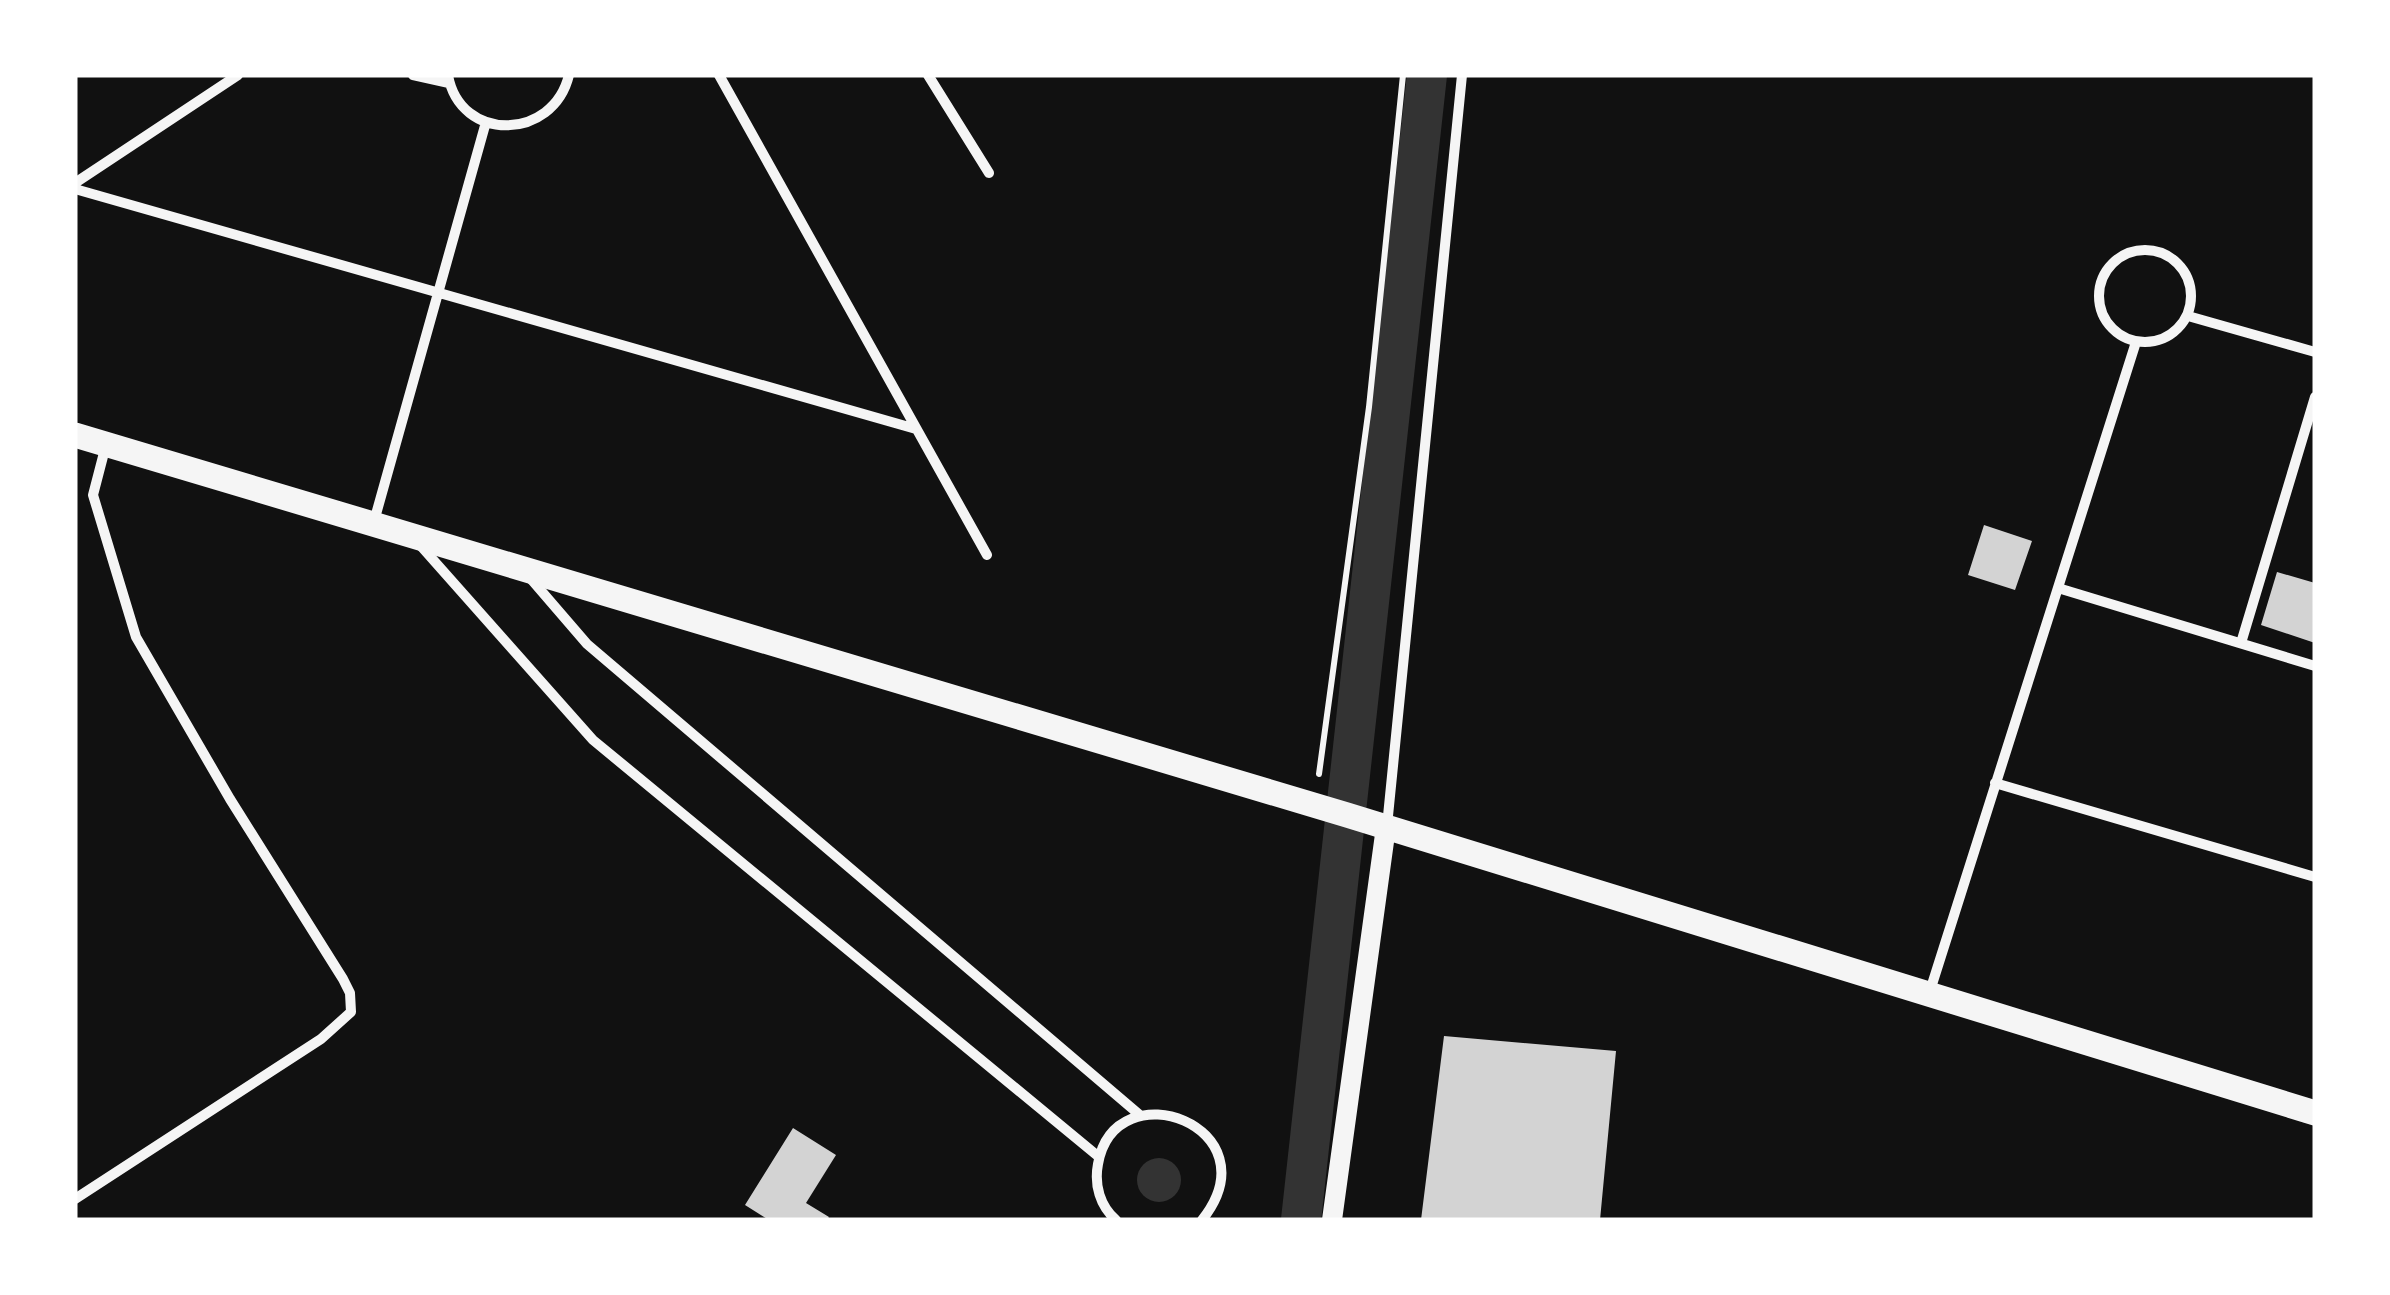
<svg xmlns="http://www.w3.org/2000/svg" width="2390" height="1295" viewBox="0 0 2390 1295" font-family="'PT Serif',serif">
<rect width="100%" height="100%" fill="#111"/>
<path fill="#333" d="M1137 1180a22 22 0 1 1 44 0a22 22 0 1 1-44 0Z"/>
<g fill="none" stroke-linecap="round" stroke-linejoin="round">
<path stroke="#333" stroke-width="40" d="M1301,1220L1427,75"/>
</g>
<path fill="#d3d3d3" d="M1984,525L2032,541L2015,590L1968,575Z
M2277,572L2315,583V643L2261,625Z
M1444,1036L1616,1051L1600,1220H1421Z
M793,1128L836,1155L806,1203L829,1217L827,1220H769L745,1205Z"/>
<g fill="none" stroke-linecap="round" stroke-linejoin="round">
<path stroke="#f5f5f5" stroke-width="6" d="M1319,774L1369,407L1403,75"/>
<path stroke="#f5f5f5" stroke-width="10" d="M413,75L449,83
M448,75C460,143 553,141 569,75
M719,75L987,555
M928,75L989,173
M75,183L238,75
M75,189L916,429
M2099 296a46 46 0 1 1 92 0a46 46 0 1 1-92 0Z
M2188,316L2315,352
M373,525L486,122
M420,545L593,740L1099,1157
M531,579L587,644L1141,1116
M2058,588L2315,666
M2241,643L2315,397
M1995,783L2315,877
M1387,826L1462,75
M1929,994L2136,342
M75,1199L321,1039L351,1012L350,993L343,979L230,799L136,637L93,495L106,445
M1116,1220C1100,1206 1094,1185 1098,1164C1115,1067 1276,1127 1202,1220"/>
<path stroke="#f5f5f5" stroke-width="20" d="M1332,1220L1386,827"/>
<path stroke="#f5f5f5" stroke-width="25" d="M75,435L1347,815L2315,1113"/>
</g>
<rect width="2390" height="1295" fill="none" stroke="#ffffff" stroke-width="155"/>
</svg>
